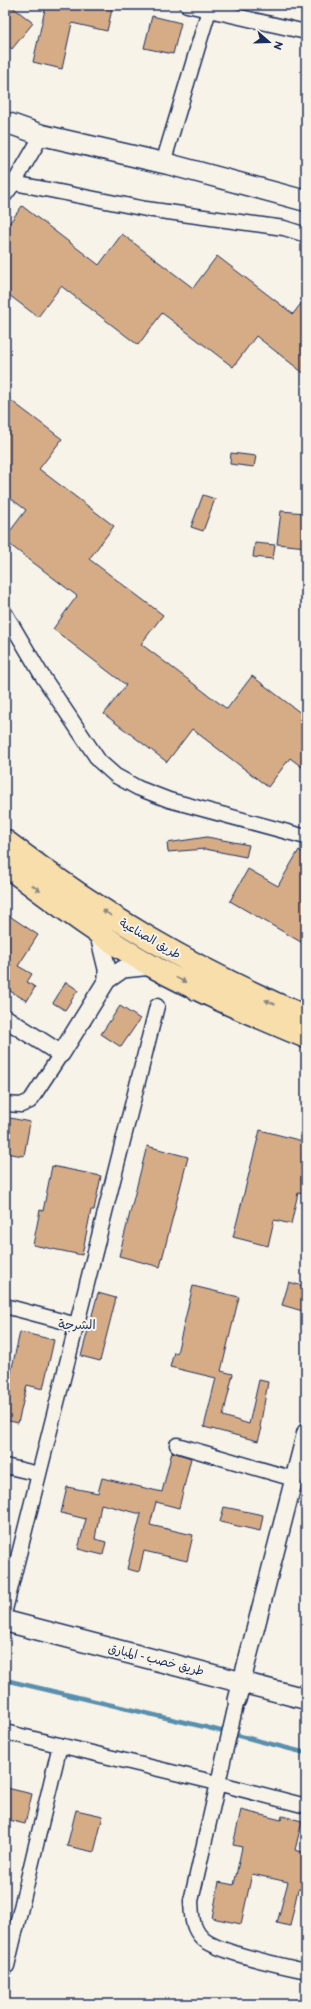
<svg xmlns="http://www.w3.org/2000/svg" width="311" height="2009" viewBox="0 0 311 2009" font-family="'Balsamiq Sans','Playpen Sans Arabic',sans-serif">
<rect width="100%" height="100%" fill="#f7f3e8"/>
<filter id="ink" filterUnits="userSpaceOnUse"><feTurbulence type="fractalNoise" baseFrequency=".025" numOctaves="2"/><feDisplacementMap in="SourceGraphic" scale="8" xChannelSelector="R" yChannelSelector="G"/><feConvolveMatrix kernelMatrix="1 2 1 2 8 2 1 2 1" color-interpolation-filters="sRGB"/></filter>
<g filter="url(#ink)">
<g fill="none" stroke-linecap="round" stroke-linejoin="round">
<path stroke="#598fad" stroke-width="4.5" d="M5,1680L205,1727L306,1753"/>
</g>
<path fill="#d6ac87" stroke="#1b2f5e" d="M10,5L33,23L12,49L5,43V11Z
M46,5H113L107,31L72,23L62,69L33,62Z
M152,16L181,23L173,54L144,48Z
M22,206L99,265L122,234L193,288L217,256L293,314L306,297V375L256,336L233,367L162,313L138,345L61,286L38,317L5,292V229Z
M5,396L62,439L39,469L114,526L89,559L163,615L141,644L227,709L252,676L306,717V770L290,758L268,787L192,729L167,762L104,714L126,685L53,629L77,596L5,541V538L26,510L5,494Z
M231,453L256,456L254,467L230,464Z
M203,495L215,499L203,531L191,527Z
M281,511L306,513V547L277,544Z
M255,543L275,545L273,559L253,557Z
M207,837L249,845L246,857L205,849L168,852L167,843Z
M299,850L306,855V945L230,901L248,869L278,886Z
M5,913L38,935L18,966L32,974L27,982L35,987L27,1001L5,988Z
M66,982L78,990L65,1010L53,1003Z
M120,1006L140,1019L121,1047L101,1034Z
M5,1117L30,1122L24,1156L5,1153Z
M260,1130L306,1142V1195L298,1193L291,1224L274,1220L268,1246L233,1237Z
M147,1146L188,1157L160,1267L119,1256Z
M52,1166L101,1176L94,1210H91L82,1255L33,1245L40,1210L43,1211Z
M289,1282L306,1287V1312L282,1305Z
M193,1286L239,1297L221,1371L233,1374L223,1416L249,1424L259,1380L268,1382L260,1427L262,1428L258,1441L204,1427L216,1378L170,1367L174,1352L177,1353Z
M98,1293L116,1298L100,1361L81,1356Z
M20,1332L54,1340L43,1389L27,1385L18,1423L5,1420V1389L7,1390Z
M172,1452L191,1458L179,1508L156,1502L150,1525L193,1535L187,1561L144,1551L139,1572L127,1569L141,1514L101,1504L95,1539L106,1542L103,1555L78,1549L86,1519L61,1513L67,1487L98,1493L102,1478L162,1492Z
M224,1507L263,1515L260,1531L220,1522Z
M7,1788L32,1794L25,1824L5,1819V1798Z
M76,1810L103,1816L94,1852L67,1846Z
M241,1810L281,1820L282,1816L302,1821L295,1850L306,1853V1890L298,1889L290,1926L277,1923L288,1882L252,1874L241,1924L212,1918L219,1882L234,1885L242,1847L233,1845Z"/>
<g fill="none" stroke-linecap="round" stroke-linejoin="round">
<g stroke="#1b2f5e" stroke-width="17">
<path id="minor" d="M187,5L306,32
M163,163L209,10
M14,183L146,209L284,228L306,235
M5,195L14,183L42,135
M5,613L41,674L99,761L116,776L138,788L169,800L306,837
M5,1104L21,1105L30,1101L61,1054
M5,1306L77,1325
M177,1445L294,1479
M5,1466L39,1474L157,1006
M5,1610L39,1474
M237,1700L191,1901C192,1914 191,1927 202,1938C215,1952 284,1966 306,1971
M5,1732L217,1783L306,1806
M7,1966L60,1745"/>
</g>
<g stroke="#1b2f5e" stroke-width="20">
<path id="tertiary" d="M98,932L107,969V980
M5,1018L61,1054L107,980L123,969L152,966
M237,1700L306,1432"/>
</g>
<g stroke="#1b2f5e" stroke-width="23">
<path id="secondary" d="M5,122L42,135L168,164L306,201
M5,1621L306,1699"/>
</g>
<g stroke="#1b2f5e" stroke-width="25">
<path id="trunk" d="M5,841C101,914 195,970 306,1017
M5,865C52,900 100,937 152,966C201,993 254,1015 306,1037"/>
</g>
<use href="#minor" stroke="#f7f3e8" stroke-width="14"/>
<use href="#tertiary" stroke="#f7f3e8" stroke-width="17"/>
<use href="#secondary" stroke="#f7f3e8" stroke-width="20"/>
<use href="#trunk" stroke="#f8deab" stroke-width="22"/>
</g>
<defs><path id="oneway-solid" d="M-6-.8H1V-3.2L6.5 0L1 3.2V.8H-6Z"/></defs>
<g fill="#8a8684">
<use href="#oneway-solid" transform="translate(36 888) rotate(37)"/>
<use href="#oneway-solid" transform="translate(107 913) rotate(-148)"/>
<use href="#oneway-solid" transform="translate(181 980) rotate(26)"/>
<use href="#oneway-solid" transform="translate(270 1002) rotate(-157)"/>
</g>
</g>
<g text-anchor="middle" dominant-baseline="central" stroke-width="4" stroke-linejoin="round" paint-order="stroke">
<g font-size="12" fill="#1b2f5e" stroke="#f7f3e8">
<text transform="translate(150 939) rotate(30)">طريق الصناعية</text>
<text transform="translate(156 1660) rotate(14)">طريق خصب - المبارق</text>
</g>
<g font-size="13" fill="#1b2f5e" stroke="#f7f3e8">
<text x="77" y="1325">الشرجة</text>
</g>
</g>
<rect width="311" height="2009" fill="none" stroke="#f7f3e8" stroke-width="20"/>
<rect x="10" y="10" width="291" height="1989" fill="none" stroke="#1b2f5e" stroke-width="1.5" filter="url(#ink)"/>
<g transform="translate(269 42) rotate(110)" stroke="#f7f3e8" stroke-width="3" paint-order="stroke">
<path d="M0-3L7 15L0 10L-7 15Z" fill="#1b2f5e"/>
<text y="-6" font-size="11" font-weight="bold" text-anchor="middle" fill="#1b2f5e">N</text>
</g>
</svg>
